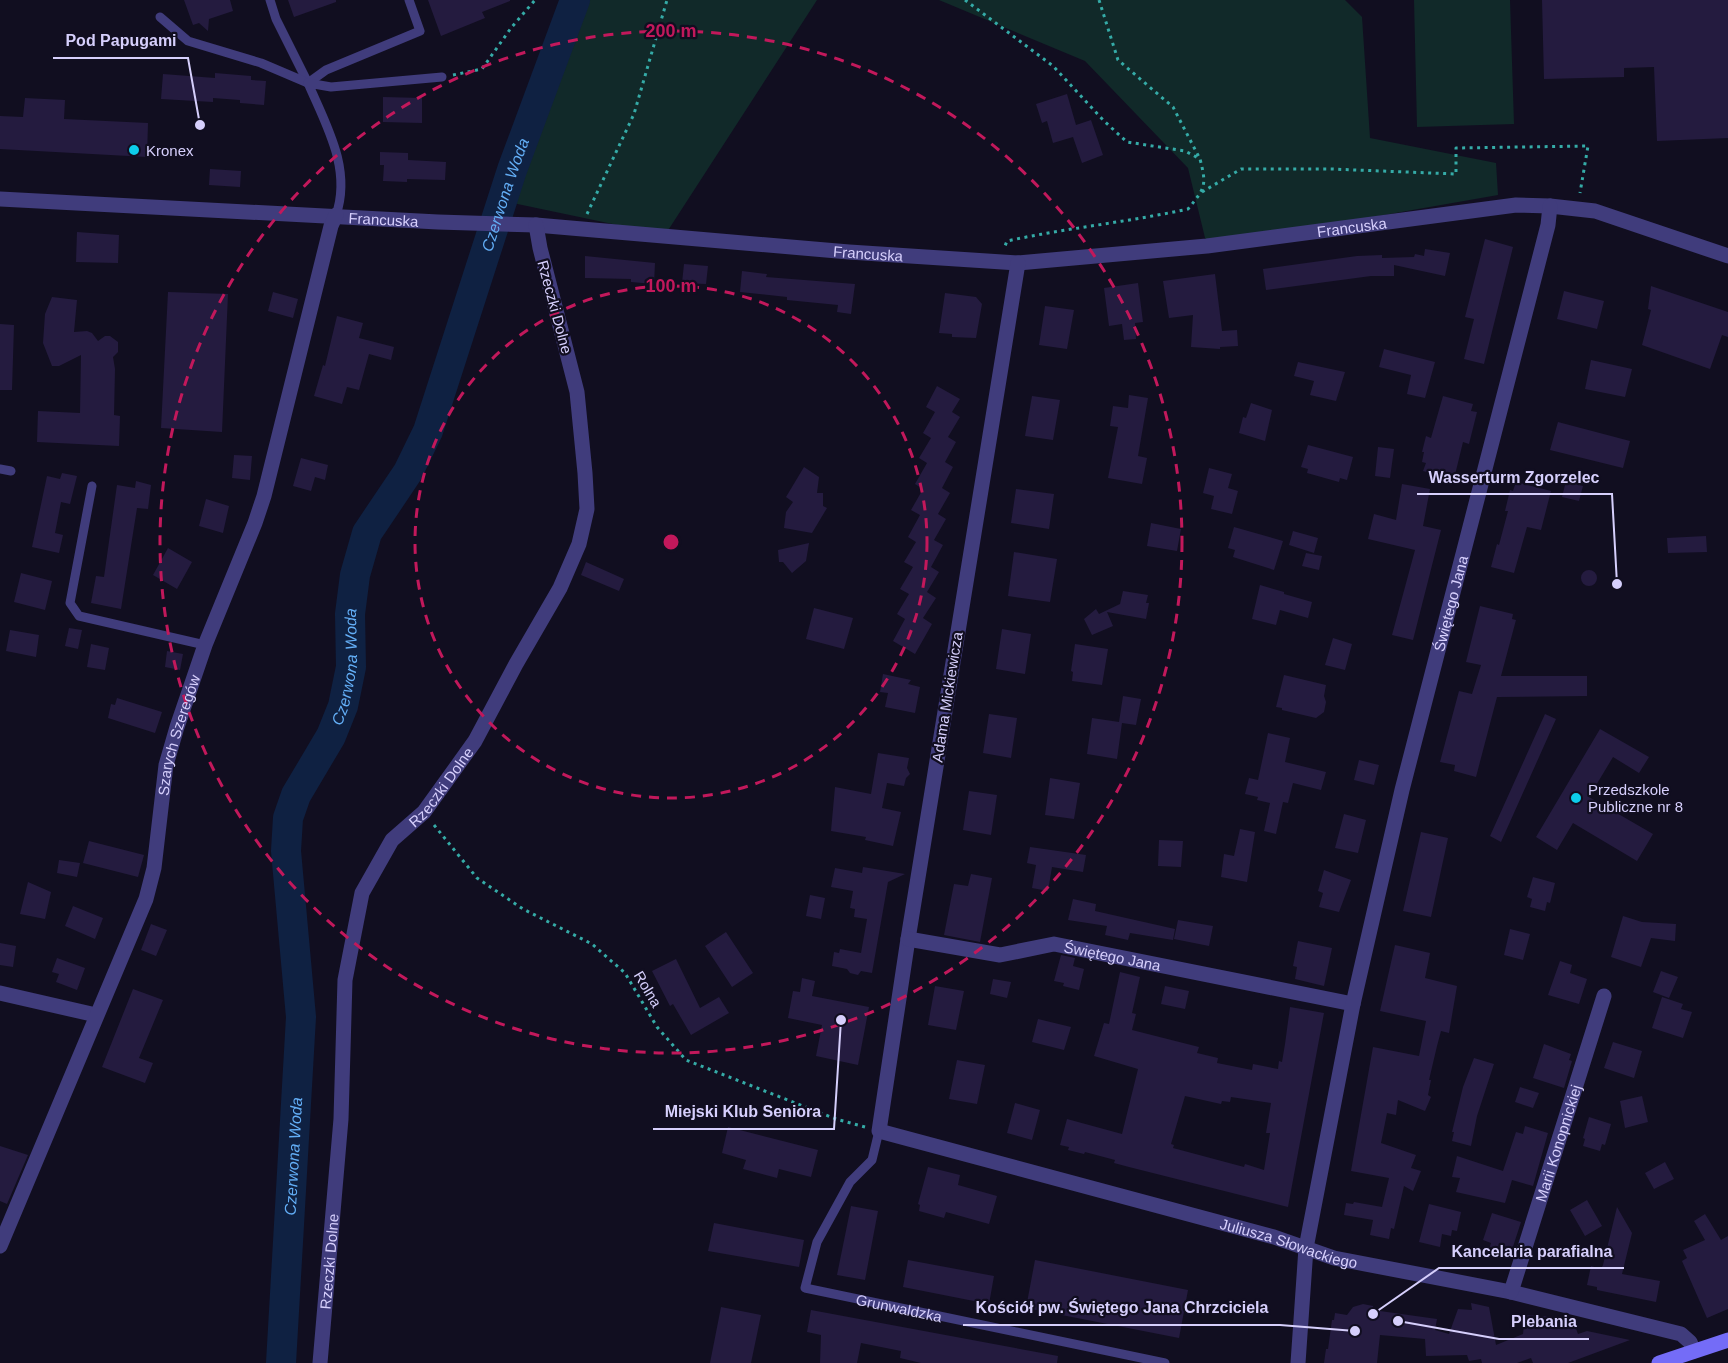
<svg xmlns="http://www.w3.org/2000/svg" width="1728" height="1363" viewBox="0 0 1728 1363" font-family="Helvetica,sans-serif">
<rect width="100%" height="100%" fill="#110e20"/>
<path fill="#112929" d="M575,0H817L665,235L503,201Z
M939,0H1345L1362,17L1370,138L1496,163L1498,195L1207,246L1188,168L1085,61Z
M1414,0H1510L1514,124L1417,127Z"/>
<g fill="none" stroke-linecap="round" stroke-linejoin="round">
<path stroke="#0f2142" stroke-width="30" id="s1" d="M281,1363L301,1017L286,851L288,818L296,795L331,736L343,706L351,667L350,614L355,575L367,533L408,472L428,431L512,170L575,0"/>
</g>
<path fill="#241b3f" fill-rule="evenodd" d="M184,0H230L233,11L209,19L208,31L199,23L193,25Z
M288,0H336V2L294,17Z
M428,0H510V1L482,12L485,18L441,36Z
M1542,0H1728V138L1657,141L1654,67L1624,68V77L1544,79Z
M215,73L251,76V80L266,81L264,105L240,103V100L213,98V102L161,99L163,74L215,78Z
M1067,94L1076,125L1091,120L1103,155L1082,163L1073,137L1053,143L1047,121L1042,123L1036,104Z
M383,97L422,98V123L383,122Z
M25,98L65,100L64,119L148,123L147,157L0,149V116L23,117Z
M380,152L408,153V160L446,162L445,180L407,179V182L383,181L384,165H380Z
M210,169L241,171L240,187L209,185Z
M77,232L119,235L118,263L76,262Z
M1485,239L1513,247L1484,364L1464,359L1474,319L1465,317Z
M1425,249L1450,253L1445,276L1394,265V276H1371L1266,290L1263,269L1357,256L1382,255V258L1414,257L1415,254L1424,256Z
M585,256L655,263L654,284L631,282V279L585,278Z
M684,264L708,266L706,284L682,283Z
M742,271L767,274L766,277L855,284L851,314L837,312L838,305L787,300V297L740,292Z
M1215,274L1222,331L1237,330L1238,346L1220,347V349L1191,347L1193,315L1169,318L1163,281Z
M1138,283L1143,322L1135,323L1136,339L1124,340L1122,324L1109,326L1104,288Z
M1651,286L1728,312V337L1722,335L1710,369L1642,345L1651,310L1648,309Z
M1564,291L1604,301L1597,329L1557,319Z
M168,292L228,294L222,432L161,428Z
M273,292L298,299L293,318L268,311Z
M945,293L976,297L982,304L976,338L952,337V334L939,333Z
M52,297L77,300L74,332L87,331L92,333L98,341L105,336H110L118,342V352L113,357L115,369L114,415L120,416L119,446L37,442L38,411L80,413L81,355L59,366H52L43,343L45,314Z
M1045,306L1074,310L1067,349L1039,345Z
M337,316L363,323L359,338L394,347L391,360L369,354L359,390L347,387L342,404L314,396L323,365L325,366Z
M0,324L14,325L12,390H0Z
M1384,349L1435,362L1425,398L1407,394L1411,375L1379,367Z
M1591,360L1632,369L1625,397L1585,389Z
M1298,362L1345,372L1336,401L1310,395L1314,381L1294,376Z
M937,386L960,399L952,412L960,417L948,437L956,442L945,462L953,467L942,488L950,493L938,514L946,519L934,540L943,545L931,567L939,572L927,592L936,598L923,618L932,624L915,654L893,641L905,619L897,614L909,594L900,589L913,567L904,562L916,542L908,537L920,515L911,510L923,489L915,484L927,463L919,458L931,438L923,433L935,412L926,407Z
M1129,395L1148,398L1138,456L1147,458L1142,484L1108,478L1118,427L1110,426L1113,406L1128,408Z
M1032,396L1060,400L1053,440L1025,436Z
M1443,396L1473,404L1471,411L1477,412L1469,444L1463,442L1454,479L1423,471L1426,463L1422,462L1424,452H1422L1426,436L1431,438Z
M1251,403L1272,410L1265,441L1239,433L1243,417L1246,418Z
M1558,422L1630,441L1623,468L1550,450Z
M1308,445L1353,457L1347,480L1340,478L1339,482L1307,473L1308,469L1301,467Z
M1378,447L1394,449L1390,478L1375,476Z
M234,455L252,456L250,480L232,478Z
M301,458L328,465L325,480L315,477L311,491L293,486Z
M804,467L819,477L817,493H823V506L827,508L812,533L784,528L786,512L793,502L786,497Z
M1209,468L1232,474L1228,488L1238,491L1232,514L1211,509L1214,496L1203,493Z
M62,473L77,476L70,504L61,502L55,533L63,535L59,553L32,547L47,476L60,479Z
M136,481L151,485L148,509L137,508L121,609L91,603L96,576L104,577L117,485L135,488Z
M1566,481L1583,486L1579,501L1562,497Z
M1516,482L1551,491L1541,530L1527,527L1514,573L1491,567L1497,544L1499,545L1508,511H1505L1510,490L1513,491Z
M1402,484L1430,489L1423,526L1441,530L1413,640L1392,635L1415,550L1368,539L1374,514L1396,520Z
M1016,489L1054,494L1049,529L1011,523Z
M206,499L229,506L223,533L199,526Z
M1151,523L1181,529L1177,551L1147,546Z
M1234,527L1283,541L1274,570L1233,557L1235,550L1228,548Z
M1293,531L1318,538L1314,553L1289,545Z
M1706,536L1707,552L1668,553L1667,538Z
M809,543L806,561L792,573L783,562H779L778,550Z
M168,548L192,562L177,589L153,575Z
M1014,552L1057,559L1050,602L1008,596Z
M1306,553L1322,556L1319,570L1302,566Z
M586,562L624,579L619,591L581,575Z
M1581 578a8 8 0 1 1 16 0a8 8 0 1 1-16 0Z
M21,573L52,581L45,610L14,602Z
M1260,585L1284,592V594L1312,602L1308,618L1280,610L1276,625L1252,619Z
M1123,591L1148,595L1146,603H1149L1146,619L1107,612L1113,626L1092,635L1084,619L1096,609L1099,614L1120,604Z
M1480,606L1513,614L1512,619L1516,620L1501,676H1587V696L1497,697L1476,777L1454,771L1455,765L1440,762L1459,691L1472,694L1481,665L1466,662Z
M814,608L853,618L844,649L806,639Z
M69,628L82,630L78,649L65,646Z
M1002,629L1031,634L1025,674L996,669Z
M10,630L39,635L36,657L6,651Z
M1333,638L1352,644L1345,670L1325,665Z
M91,644L109,648L105,670L87,667Z
M1075,644L1108,649L1102,685L1072,681L1073,672L1071,671Z
M167,651L183,654L180,670L165,667Z
M883,674L911,680L908,684L920,687L915,713L885,707L888,693L880,692Z
M1284,675L1326,685L1324,696L1326,702L1324,712L1316,718L1282,710V708L1276,707Z
M1123,696L1141,699L1136,725L1122,723L1117,759L1087,754L1092,718L1119,722Z
M117,698L162,712L155,733L108,718L111,704L115,705Z
M989,714L1017,718L1011,758L983,753Z
M1545,714L1556,719L1501,842L1490,836Z
M1600,729L1649,757L1639,773L1613,757L1589,797L1653,834L1637,861L1573,823L1557,850L1536,837Z
M1268,733L1290,738L1285,762L1326,772L1321,790L1293,783L1288,803L1283,802L1276,834L1264,831L1270,803L1257,800L1258,797L1245,794L1249,778L1258,780Z
M878,753L909,758L907,768L910,774L906,778L904,786L887,783L882,808L901,812L893,846L865,840L866,837L831,831L835,787L871,794Z
M1359,760L1379,765L1374,785L1354,780Z
M1050,778L1080,783L1074,819L1045,815Z
M969,791L997,795L991,835L963,830Z
M1344,814L1366,820L1358,853L1335,848Z
M1240,829L1255,832L1247,882L1221,877L1224,854L1234,856Z
M1421,832L1448,838L1431,917L1403,911Z
M1159,840L1183,841L1181,867L1158,866Z
M89,841L144,855L138,877L83,863Z
M1030,847L1086,855L1083,872L1052,867L1048,891L1032,888L1036,865L1027,863Z
M59,860L80,863L77,877L57,873Z
M863,867L905,874L888,882L872,973L861,971L858,975L850,973L847,969L832,966L834,952L839,953L840,949L861,953L867,919L854,917L855,909L850,908L853,891L831,887L835,868L862,873Z
M1324,870L1351,880L1339,912L1319,907L1323,893L1318,891Z
M971,874L992,878L980,942L944,935L954,884L968,886Z
M1533,877L1555,883L1550,903L1547,902L1545,911L1530,907L1532,899L1527,897Z
M28,882L51,892L45,919L20,914Z
M810,895L825,898L821,919L806,916Z
M1073,899L1096,904L1095,911L1175,929L1173,940L1130,933L1128,940L1105,935L1107,926L1068,920Z
M73,906L103,918L95,939L65,926Z
M1623,916L1642,922L1676,924L1675,941L1651,938L1641,967L1611,957Z
M1178,920L1213,926L1209,946L1174,939Z
M151,924L167,930L156,956L141,950Z
M1510,929L1530,934L1523,960L1504,955Z
M726,932L753,973L732,987L705,946Z
M1298,941L1332,948L1324,986L1295,979L1297,967L1293,966Z
M0,943L16,946L13,967L0,965Z
M1395,945L1430,953L1425,978L1457,986L1449,1033L1441,1031L1437,1046L1429,1080H1431L1428,1095L1431,1097L1425,1111L1398,1100L1396,1115L1387,1113L1381,1143L1416,1155L1411,1168L1421,1171L1413,1191L1404,1186L1394,1229L1391,1228L1389,1239L1370,1235L1373,1220L1344,1215L1346,1203L1353,1204L1354,1202L1382,1207L1389,1178L1351,1171L1373,1047L1419,1056L1426,1021L1380,1011Z
M1061,955L1075,958L1073,966L1084,969L1079,990L1063,986L1064,983L1054,981Z
M57,958L85,968L77,990L56,982L59,974L52,972Z
M676,959L700,1008L719,997L729,1013L691,1035L673,1004L670,1006L652,971Z
M1560,961L1572,965L1570,973L1587,979L1579,1004L1548,995Z
M1661,971L1678,977L1669,998L1653,992Z
M1120,972L1140,977L1132,1013L1136,1014L1132,1030L1199,1047L1197,1053L1218,1058L1217,1063L1252,1070L1253,1064L1278,1069L1279,1061L1282,1062L1285,1044L1290,1007L1324,1013L1288,1207L1129,1167L1114,1163L1115,1160L1085,1152L1084,1154L1068,1150L1069,1147L1060,1145L1067,1119L1122,1134L1138,1069L1094,1056L1104,1023L1109,1024ZM1185,1096L1221,1104L1222,1101L1230,1102L1231,1097L1271,1103L1266,1133H1270L1264,1170L1245,1164L1244,1167L1173,1148L1174,1145L1171,1144Z
M802,978L815,981L812,996L869,1007L858,1065L816,1056L822,1025L788,1018L793,991L800,992Z
M993,979L1011,982L1007,998L990,994Z
M935,986L964,991L956,1030L928,1025Z
M1165,986L1189,991L1185,1009L1161,1004Z
M133,989L163,1000L139,1058L153,1063L145,1083L102,1067Z
M1662,997L1683,1004L1681,1009L1692,1012L1683,1038L1652,1028Z
M1038,1019L1071,1027L1064,1050L1032,1042Z
M1613,1042L1642,1051L1634,1078L1604,1068Z
M1544,1044L1571,1054L1569,1060L1572,1061L1564,1088L1533,1078Z
M1474,1058L1494,1064L1477,1116L1471,1146L1452,1141L1454,1132H1452L1463,1087Z
M957,1060L985,1065L977,1104L949,1099Z
M1520,1087L1539,1093L1533,1108L1515,1102Z
M1642,1096L1648,1122L1625,1128L1620,1101Z
M1015,1103L1040,1110L1032,1140L1007,1133Z
M1589,1117L1611,1124L1605,1145L1602,1144L1600,1151L1583,1146L1585,1139L1583,1138Z
M1525,1126L1548,1133L1533,1186L1512,1180L1505,1203L1456,1192L1460,1178L1452,1177L1457,1156L1503,1171L1516,1132L1523,1134Z
M728,1127L818,1150L811,1177L779,1169L777,1178L743,1169L746,1160L722,1153Z
M0,1146L28,1155L7,1204L0,1201Z
M1665,1162L1674,1179L1654,1189L1645,1173Z
M928,1167L960,1175L958,1185L997,1196L989,1224L946,1212L944,1218L919,1211L920,1205L918,1204Z
M1587,1200L1602,1226L1585,1236L1570,1210Z
M1429,1204L1461,1212L1457,1231L1452,1230L1451,1236L1442,1234L1440,1247L1419,1242Z
M851,1206L878,1211L865,1280L837,1275Z
M1617,1207L1632,1233L1622,1274L1660,1281L1656,1302L1597,1290V1287L1587,1285L1591,1266L1601,1269L1603,1265Z
M1492,1213L1521,1222L1509,1259L1488,1253L1491,1243L1483,1240Z
M1705,1214L1721,1240L1728,1236V1309L1707,1318L1682,1261L1687,1258L1683,1250L1705,1240L1694,1221Z
M714,1223L804,1240L799,1267L708,1251Z
M908,1260L994,1276L989,1304L903,1287Z
M1035,1260L1188,1290L1179,1338L1026,1308Z
M1471,1303L1489,1307L1496,1345L1523,1334L1525,1315L1572,1318L1578,1334L1587,1331L1630,1340L1568,1363H1533L1531,1358L1517,1363H1482L1481,1359L1469,1361L1467,1355L1426,1356L1425,1339L1380,1335L1377,1363H1324L1326,1349H1328L1332,1320H1334L1335,1313L1347,1315L1353,1307L1363,1304L1373,1306V1310L1437,1319L1435,1330L1449,1334L1458,1309L1472,1310Z
M721,1307L761,1315L751,1363H710Z
M811,1310L1058,1356L1057,1363H921L900,1358L901,1351L861,1343L857,1363H820L821,1335L807,1332Z"/>
<g fill="none" stroke-linecap="round" stroke-linejoin="round">
<path stroke="#35aba7" stroke-width="3" stroke-dasharray="3 4.5" stroke-linecap="butt" d="M965,0L1053,66L1104,121L1127,142L1185,151L1200,159C1207,186 1205,188 1188,209C1128,222 1067,228 1007,241L1005,246
M1099,0L1118,60L1173,107L1200,159
M453,75L482,69L511,28L535,0
M1202,192L1241,169H1331L1456,174V148L1588,146L1580,193
M587,214L634,114L667,0
M434,825L477,878L523,909L592,944L625,973L657,1027L686,1060L836,1119L865,1127"/>
<g stroke="#403c7c" stroke-width="9">
<path d="M270,0L276,19L308,83"/>
<path d="M160,17L188,41L261,63L308,83"/>
<path d="M308,83L326,70L420,31L409,0"/>
<path d="M336,215C352,169 326,125 308,83L331,87L442,77"/>
<path d="M0,469L11,471"/>
<path d="M92,486L70,603L79,616L205,645"/>
<path id="s2" d="M879,1131L872,1160L850,1182L817,1242L805,1288L1165,1363"/>
</g>
<g stroke="#403c7c" stroke-width="15">
<path id="s3" d="M0,199L438,222L536,225L849,252L1018,263L1207,246L1516,205L1550,206L1595,211L1728,256"/>
<path id="s4" d="M1018,263L908,939L879,1131L1274,1237L1334,1258L1511,1292L1681,1334L1690,1342L1694,1351"/>
<path id="s5" d="M908,939L1000,955L1054,944L1353,1004"/>
<path d="M0,993L96,1015"/>
<path id="s6" d="M0,1246L146,899L154,868L166,765L177,727L205,645L255,523L264,496L331,226L336,215"/>
<path id="s7" d="M1511,1292L1604,996"/>
<path id="s8" d="M320,1363L341,1119L345,980L362,893L392,840L424,812L475,741L516,664L560,588L579,544L587,509L585,473L577,392L540,248L536,225"/>
<path id="s9" d="M1298,1363L1306,1248L1353,1004L1402,790L1548,225L1550,206"/>
</g>
<path stroke="#746cf7" stroke-width="15" d="M1659,1363L1728,1340"/>
</g>
<g fill="none" stroke="#c2185b" stroke-width="3" stroke-dasharray="10 8">
<circle cx="671" cy="542" r="256"/>
<circle cx="671" cy="542" r="511"/>
</g>
<g fill="#0dcdea" stroke="#110e20" stroke-width="2">
<circle cx="134" cy="150" r="6"/>
<circle cx="1576" cy="798" r="6"/>
</g>
<g text-anchor="middle" dominant-baseline="central" stroke-width="4.5" stroke-linejoin="round" paint-order="stroke">
<g font-size="15" fill="#d6cffc" stroke="#110e20" text-anchor="start">
<text x="146" y="150">Kronex</text>
<text x="1588" y="789">Przedszkole<tspan x="1588" dy="17">Publiczne nr 8</tspan></text>
</g>
<g font-size="15" fill="#d6cffc" stroke="#110e20">
<text stroke="none"><textPath href="#s3" startOffset="384">Francuska</textPath></text>
<text stroke="none"><textPath href="#s3" startOffset="1356">Francuska</textPath></text>
<text stroke="none"><textPath href="#s3" startOffset="870">Francuska</textPath></text>
<text transform="translate(555 307) rotate(75)">Rzeczki Dolne</text>
<text stroke="none"><textPath href="#s9" startOffset="776">Świętego Jana</textPath></text>
<text transform="translate(947 697) rotate(-81)">Adama Mickiewicza</text>
<text stroke="none"><textPath href="#s6" startOffset="544">Szarych Szeregów</textPath></text>
<text stroke="none"><textPath href="#s8" startOffset="606">Rzeczki Dolne</textPath></text>
<text stroke="none"><textPath href="#s5" startOffset="208">Świętego Jana</textPath></text>
<text transform="translate(648 989) rotate(59)">Rolna</text>
<text stroke="none"><textPath href="#s7" startOffset="156">Marii Konopnickiej</textPath></text>
<text stroke="none"><textPath href="#s4" startOffset="1304">Juliusza Słowackiego</textPath></text>
<text stroke="none"><textPath href="#s8" startOffset="102">Rzeczki Dolne</textPath></text>
<text stroke="none"><textPath href="#s2" startOffset="273">Grunwaldzka</textPath></text>
</g>
<g font-size="16" font-style="italic" fill="#63aef6" stroke="#110e20">
<text stroke="none"><textPath href="#s1" startOffset="1215">Czerwona Woda</textPath></text>
<text stroke="none"><textPath href="#s1" startOffset="711">Czerwona Woda</textPath></text>
<text stroke="none"><textPath href="#s1" startOffset="207">Czerwona Woda</textPath></text>
</g>
</g>
<circle cx="671" cy="542" r="9" fill="#c2185b" stroke="#110e20" stroke-width="3"/>
<g font-size="18" text-anchor="middle" font-weight="bold" fill="#c2185b" stroke="#110e20" stroke-width="4.5" stroke-linejoin="round" paint-order="stroke">
<text x="671" y="37">200 m</text>
<text x="671" y="292">100 m</text>
</g>
<path fill="none" stroke="#d6cffc" stroke-width="2" d="M200 125L188 58H53M1617 584L1612 494H1417M841 1020L834 1129H653M1373 1314L1439 1268H1624M1355 1331L1280 1325H963M1398 1321L1499 1339H1589"/>
<g fill="#d6cffc" stroke="#110e20" stroke-width="2">
<circle cx="200" cy="125" r="6"/>
<circle cx="1617" cy="584" r="6"/>
<circle cx="841" cy="1020" r="6"/>
<circle cx="1373" cy="1314" r="6"/>
<circle cx="1355" cy="1331" r="6"/>
<circle cx="1398" cy="1321" r="6"/>
</g>
<g font-size="16" text-anchor="middle" font-weight="bold" fill="#d6cffc" stroke="#110e20" stroke-width="4.5" stroke-linejoin="round" paint-order="stroke">
<text x="121" y="46">Pod Papugami</text>
<text x="1514" y="483">Wasserturm Zgorzelec</text>
<text x="743" y="1117">Miejski Klub Seniora</text>
<text x="1532" y="1257">Kancelaria parafialna</text>
<text x="1122" y="1313">Kościół pw. Świętego Jana Chrzciciela</text>
<text x="1544" y="1327">Plebania</text>
</g>
</svg>
